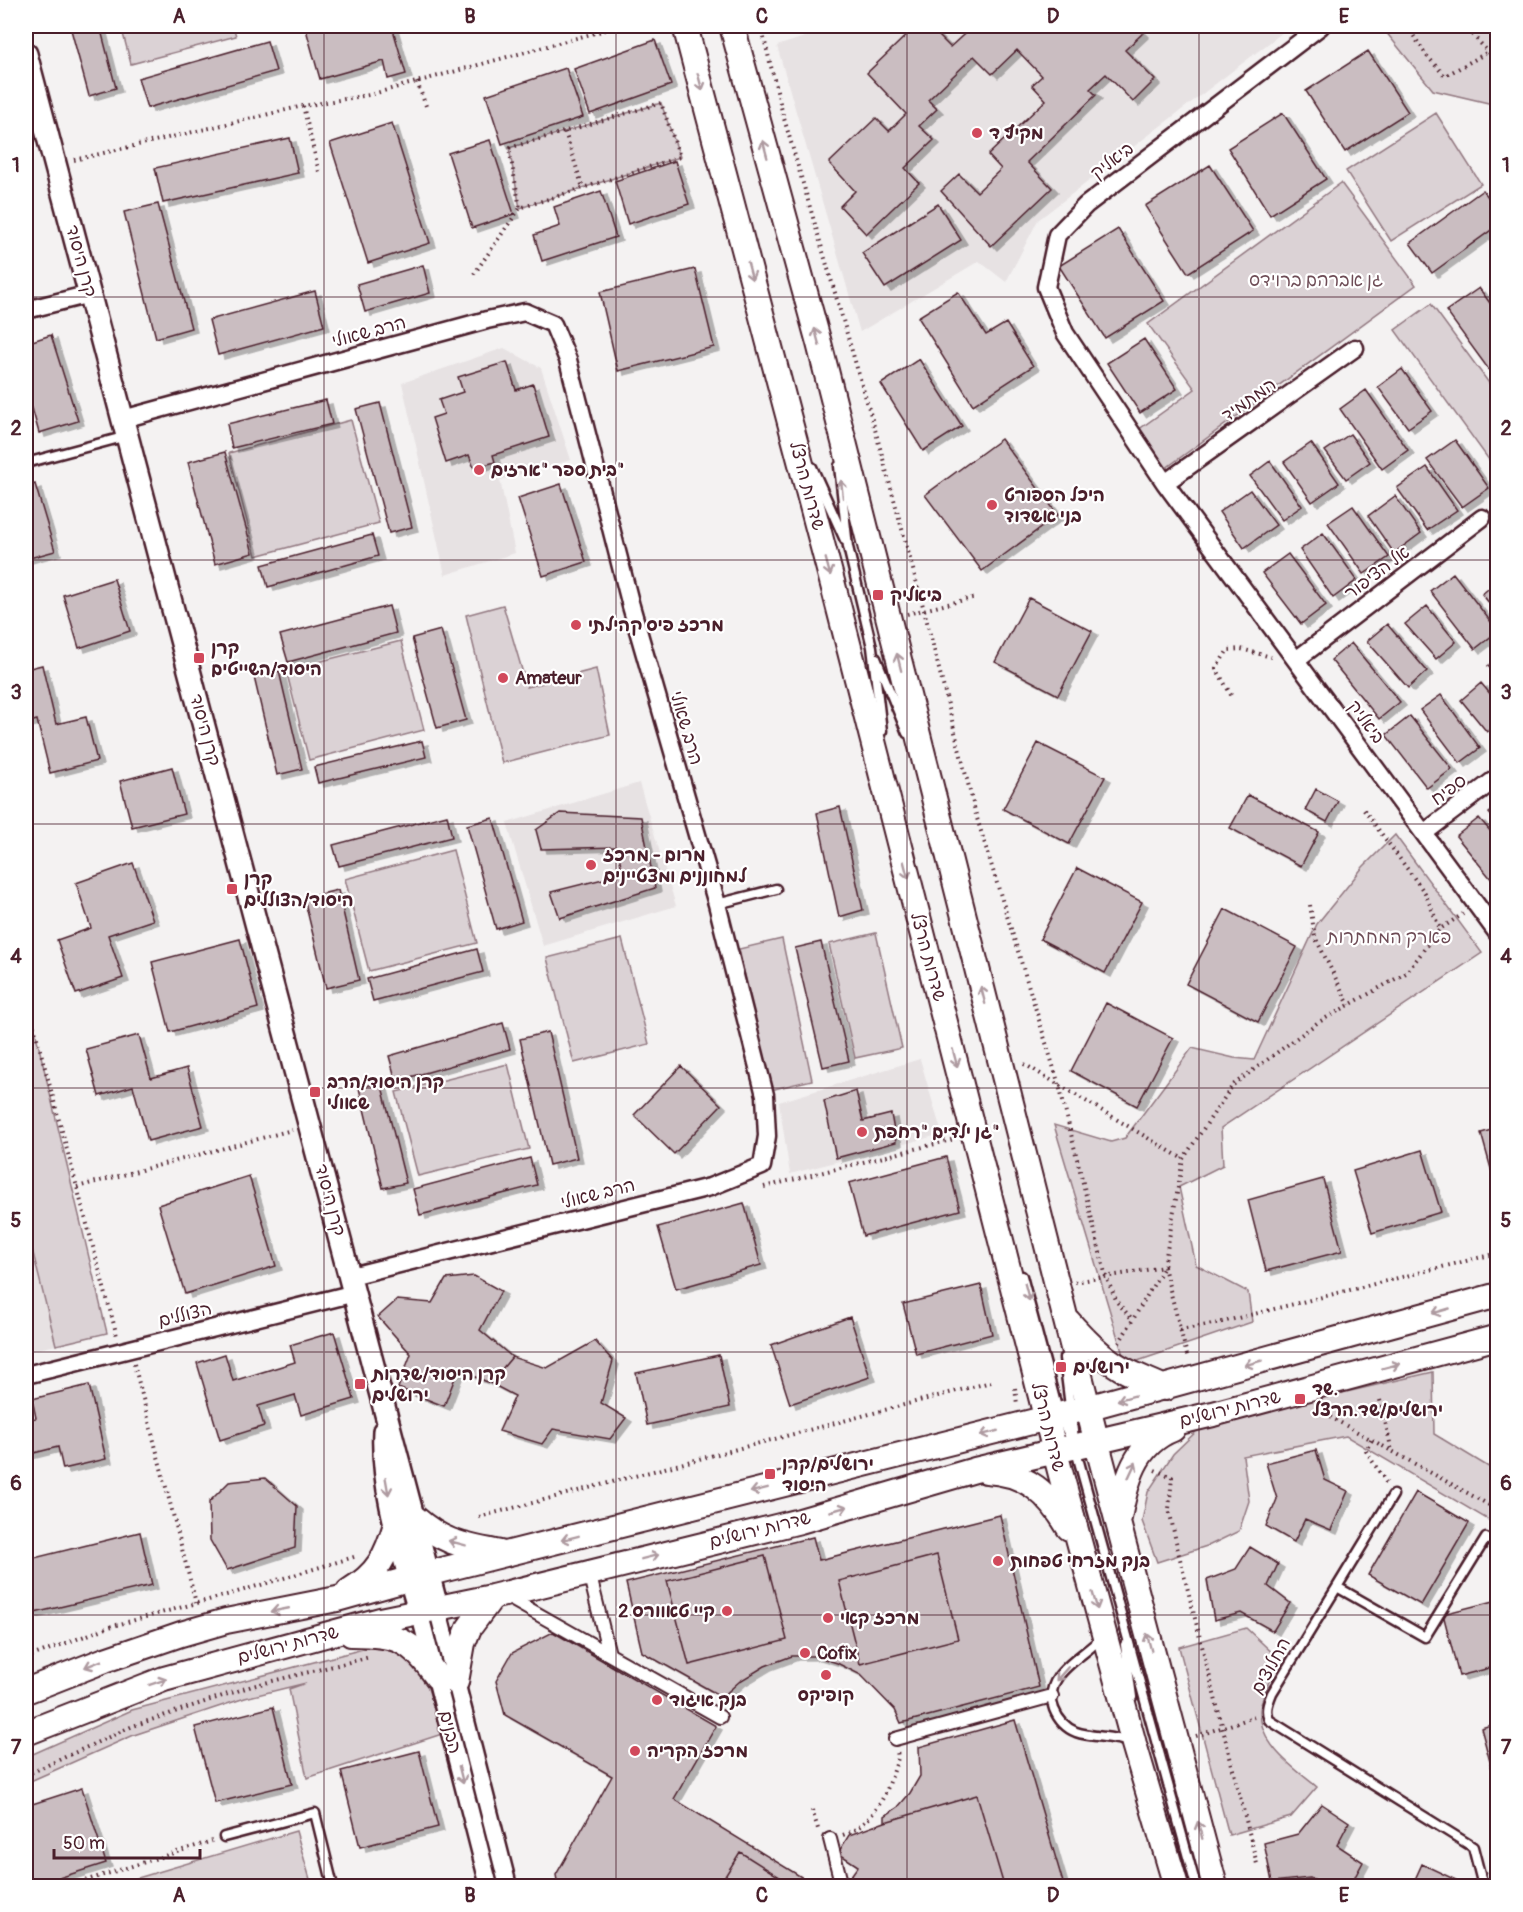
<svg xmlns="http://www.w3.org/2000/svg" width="1523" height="1912" viewBox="0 0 1523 1912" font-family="Pangolin,'Playpen Sans Hebrew',sans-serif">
<defs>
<filter id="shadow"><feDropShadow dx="6" dy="4" stdDeviation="0" flood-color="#0004"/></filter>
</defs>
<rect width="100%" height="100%" fill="#f4f2f2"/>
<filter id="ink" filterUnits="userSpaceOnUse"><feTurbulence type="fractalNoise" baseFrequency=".0167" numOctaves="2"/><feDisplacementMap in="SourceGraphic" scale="12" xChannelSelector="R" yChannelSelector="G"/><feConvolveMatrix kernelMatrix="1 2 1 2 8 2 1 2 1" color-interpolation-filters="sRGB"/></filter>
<g filter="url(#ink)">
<path fill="#e7e2e3" d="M838,26H1285L1287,29L1038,220L1006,282L979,261L860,332L777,46Z
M504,348L541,368L571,460L500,480L515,553L445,575L402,383Z
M639,783L676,906L543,946L507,823Z
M920,1059L942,1134L790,1174L779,1102Z
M26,1225L56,1345L26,1352Z"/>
<path fill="#dbd2d5" stroke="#927880" stroke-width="1.5" d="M121,26H233L236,36L131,64Z
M1381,26H1495L1498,28L1497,105L1433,90Z
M661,103L680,157L520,208L509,148Z
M1436,113L1481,184L1391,241L1346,171Z
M1341,183L1416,285L1166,468L1138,430L1195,389L1148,324Z
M1431,304L1497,394V471L1395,330Z
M351,420L379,523L256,556L229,453Z
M503,605L527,687L596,669L610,735L502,763L466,615Z
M401,641L424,730L309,760L286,670Z
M1395,835L1482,953L1221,1128L1223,1165L1179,1187L1196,1265L1248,1292L1252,1322L1126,1365L1054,1125L1111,1142L1125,1138L1192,1048L1234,1058L1254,1060L1317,924L1363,867Z
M453,850L477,943L369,971L345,879Z
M876,933L902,1048L855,1058L829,944Z
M622,939L649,1044L574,1063L547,958Z
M782,939L812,1080L770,1090L739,949Z
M26,993L107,1333L56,1345L26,1225Z
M508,1064L529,1149L418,1176L396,1092Z
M1433,1372L1434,1434L1497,1472V1525L1346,1436L1243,1456L1249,1501L1239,1531L1210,1545L1157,1562L1142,1521L1148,1492L1173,1454L1203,1425Z
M1246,1628L1278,1658C1274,1671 1260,1700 1260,1711C1260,1746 1294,1768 1317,1787L1291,1817L1229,1835L1179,1647Z
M382,1644L400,1656L404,1655L424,1675L442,1734L307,1778L289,1689L306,1683L245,1698L134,1735L26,1783V1757L132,1710Z
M296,1831L312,1886H111Z"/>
<path fill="#cabdc1" stroke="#4a1f2b" stroke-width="1.5" filter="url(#shadow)" d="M70,26H100L116,88L89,96Z
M305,26H392L406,74L388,79L384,61L320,79Z
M916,26H929L950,47L973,26H1013L1020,32L1027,26H1136L1143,33L1125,50L1155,80L1133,102L1106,74L1090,89L1096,95L1027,162L1052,188L991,246L941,191L959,174L977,192L1001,169L988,155L1046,100L1032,85L1042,76L1017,50L992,74L974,56L928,100L937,109L919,126L934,140L905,168L919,183L866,234L840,206L855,191L829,163L876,118L889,131L906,114L867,73Z
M655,40L671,85L590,114L574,69Z
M267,41L276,71L147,108L138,78Z
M1368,51L1408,112L1345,152L1306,91Z
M566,68L583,117L502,144L486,95Z
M1283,113L1326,179L1270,215L1228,148Z
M392,123L430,243L368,263L330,143Z
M290,138L298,173L163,203L155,168Z
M490,140L514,214L472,228L448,153Z
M675,161L689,204L628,224L615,181Z
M1210,165L1253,231L1188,273L1145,206Z
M1483,190L1498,211V225L1432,273L1410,243Z
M601,191L616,237L542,261L534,235L560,226L554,207Z
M158,204L191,328L156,338L124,212Z
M938,204L961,240L885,288L862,253Z
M1118,229L1164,301L1105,338L1059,266Z
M423,265L430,293L365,312L357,284Z
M695,269L714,347L618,371L600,292Z
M1479,288L1498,314V370L1492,374L1446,311Z
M315,291L324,326L218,355L209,320Z
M958,292L986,335L1006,323L1033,366L973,405L918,317Z
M51,335L78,421L39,433L32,408L26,410V343Z
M1144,339L1177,389L1140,413L1107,363Z
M919,359L962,426L923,451L881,384Z
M507,362L516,390L533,384L549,437L493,455L495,462L474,468L469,455L446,463L432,418L444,414L439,400L463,392L458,377Z
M1402,369L1432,411L1408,428L1378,387Z
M1366,390L1408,450L1382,469L1340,409Z
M326,400L332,424L232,448L227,424Z
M380,403L412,527L389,533L356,409Z
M1350,434L1370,462L1346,479L1325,451Z
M1001,439L1058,515L982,571L925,495Z
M1455,440L1489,488L1462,507L1427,460Z
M1311,443L1339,483L1312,502L1284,462Z
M225,452L253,553L215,564L188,462Z
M1270,461L1302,506L1282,520L1250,476Z
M1427,467L1457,510L1427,530L1397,488Z
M35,484L55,551L26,559V487Z
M561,484L586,562L543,576L518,498Z
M1250,490L1276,525L1244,548L1219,512Z
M1395,496L1421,533L1394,553L1368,516Z
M1353,506L1389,557L1364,574L1328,523Z
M1323,533L1357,580L1333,598L1300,550Z
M372,535L378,556L268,587L262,565Z
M1288,554L1326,605L1301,624L1262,573Z
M1453,573L1498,631L1475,649L1430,591Z
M114,579L130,631L79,648L63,595Z
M1498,581V614L1482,594Z
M1029,598L1092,631L1058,695L995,662Z
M389,606L396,633L288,662L280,635Z
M1427,606L1456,642L1436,659L1405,624Z
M1387,624L1427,671L1408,688L1367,641Z
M441,630L466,720L437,728L412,638Z
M1351,643L1400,702L1379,719L1331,660Z
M1498,659V677L1488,666Z
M42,665L56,724L86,717L97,761L50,773L37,720L26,723V669Z
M279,671L302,769L277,775L254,677Z
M1481,683L1498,703V724L1487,732L1461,700Z
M1441,695L1480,748L1460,763L1420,710Z
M1410,716L1452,769L1427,788L1386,735Z
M422,741L426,757L318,783L314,767Z
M1038,743L1105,777L1069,844L1003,809Z
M172,767L184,814L132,827L120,781Z
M1316,789L1338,801L1327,822L1305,810Z
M1248,795L1319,832L1301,866L1230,828Z
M1498,806V823L1489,813Z
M840,807L863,910L839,917L817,813Z
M560,813L641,817L655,888L560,918L551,892L623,874L617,847L541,849L536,830Z
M447,815L452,837L339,866L333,845Z
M493,818L522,921L496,929L467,825Z
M1479,818L1498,840V883L1496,885L1456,836Z
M133,863L153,920L108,935L123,978L76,994L57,940L91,928L76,883Z
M1077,868L1142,902L1105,973L1040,939Z
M338,890L359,980L326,988L304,898Z
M1225,909L1297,947L1258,1022L1186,984Z
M240,939L258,1008L170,1032L152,962Z
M821,942L849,1061L823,1067L795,948Z
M477,949L483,972L373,1001L367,979Z
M1106,1003L1173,1038L1137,1106L1071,1071Z
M503,1023L510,1049L396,1081L389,1056Z
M548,1032L577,1158L549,1165L520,1039Z
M139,1035L151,1078L187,1068L203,1126L148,1141L133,1086L99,1096L86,1049Z
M681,1066L721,1105L674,1154L634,1115Z
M381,1082L406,1183L383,1188L359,1088Z
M856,1091L863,1121L891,1114L896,1142L836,1158L824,1101Z
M1498,1128V1194L1481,1133Z
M1422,1150L1441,1212L1372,1233L1353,1171Z
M946,1157L960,1210L863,1236L849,1183Z
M530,1158L537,1185L420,1215L413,1189Z
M249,1176L276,1266L185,1294L158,1205Z
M1323,1179L1342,1251L1266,1271L1248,1200Z
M744,1203L761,1265L676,1289L658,1227Z
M474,1276L501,1291L480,1330L512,1357L490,1383L458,1370L444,1406L398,1388L411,1354L378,1317L397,1300L432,1303L446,1279Z
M981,1285L992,1334L916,1354L903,1304Z
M850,1317L870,1377L790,1404L771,1345Z
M334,1332L354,1399L301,1415L295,1395L258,1406L264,1426L220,1440L197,1363L225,1354L233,1381L295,1362L290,1345Z
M595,1341L613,1361L601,1403L626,1418L610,1439L553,1429L542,1444L499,1431L515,1396L490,1383L512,1357L547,1368Z
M719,1355L730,1407L647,1425L636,1373Z
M89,1385L106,1459L63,1469L58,1447L26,1455V1420L36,1418L32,1399Z
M1316,1450L1325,1480L1348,1491L1331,1530L1305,1519L1294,1542L1266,1526L1277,1499L1266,1463Z
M265,1478L297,1506L295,1548L227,1570L210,1540L209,1502L229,1482Z
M1416,1492L1469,1523L1421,1605L1368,1575Z
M1000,1515L1039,1687L901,1723L895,1710L861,1675L837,1663L815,1656H792L765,1666L740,1681L722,1697L642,1652L626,1583L813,1537L819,1560Z
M140,1532L152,1585L26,1615V1560Z
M1250,1547L1278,1564L1268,1586L1290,1603L1273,1631L1241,1613L1214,1620L1207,1580L1236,1569Z
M937,1555L958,1639L860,1664L839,1581Z
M765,1556L787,1640L689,1665L667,1581Z
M1498,1600V1666L1459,1676L1443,1614Z
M553,1632L716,1726L674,1799L803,1878L798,1886H558L556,1875L612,1776L505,1715L496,1681L512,1653Z
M273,1707L292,1784L215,1803L195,1727Z
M1015,1720L1064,1886H850L848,1880L858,1866L838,1853L849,1835L885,1822V1816L898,1807L910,1793L920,1776L919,1747Z
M1498,1723V1788H1497L1481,1728Z
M419,1751L438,1827L360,1847L341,1771Z
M82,1788L106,1863L34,1886H26V1806Z
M977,1795L1004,1886H850L848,1880L858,1866L838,1853L849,1835L885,1822Z
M1322,1804L1349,1822L1337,1845L1363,1862L1350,1886H1326L1310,1878L1272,1882L1264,1843L1298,1834Z
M740,1852L794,1886H719Z
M1498,1858V1878L1489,1872Z
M1422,1864L1456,1880L1453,1886H1412Z"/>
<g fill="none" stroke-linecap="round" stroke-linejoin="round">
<g stroke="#4a1f2b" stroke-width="13">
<path id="service" d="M26,463L127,436
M839,466L848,547L872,647L882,731
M812,467L845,540
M876,658L907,733
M717,904L776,889
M1022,1276L1059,1415L1072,1441
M1064,1358L1075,1447L1196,1886
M1337,1587L1393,1495
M1102,1637C1083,1658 1041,1674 1054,1709C1058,1719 1066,1728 1076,1732C1093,1738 1112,1735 1131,1743
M1125,1645L1132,1697
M224,1837L315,1813L333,1886
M1483,1886L1473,1847L1269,1720C1265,1710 1268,1703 1272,1693L1337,1587L1425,1637L1486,1538L1498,1545"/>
</g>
<g stroke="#4a1f2b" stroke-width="16">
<path id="pedestrian" d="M589,1572L609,1654
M504,1595L720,1717
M895,1739L1052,1696
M830,1839L842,1886"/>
</g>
<g stroke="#4a1f2b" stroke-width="21">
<path id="minor" d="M1321,26L1086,205L1057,235L1046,287L1065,333L1165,483L1498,934
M26,310L90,294
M123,419L487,320L525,312L553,324L568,360L631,606L717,904L765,1095L767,1136L762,1166L710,1187L351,1276
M1165,483L1355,348
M1296,660L1482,518
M1424,833L1498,777
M26,1375L355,1293
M437,1607L508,1886
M419,1611L489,1886"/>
</g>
<g stroke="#4a1f2b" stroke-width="26">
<path id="tertiary" d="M26,54L437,1607
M384,1431C381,1491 403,1553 419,1611"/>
</g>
<g stroke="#4a1f2b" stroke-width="28">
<path id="secondary" d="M685,26L833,585L1061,1475L1134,1744L1176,1886
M732,26L819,343L1101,1459L1215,1886
M1067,1320C1083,1338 1100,1356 1121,1368C1135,1376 1150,1381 1165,1388
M986,1471C1027,1473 1049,1494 1069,1528
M415,1518C445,1544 462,1545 500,1553
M1119,1518C1126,1482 1134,1444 1173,1429
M349,1591C378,1574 387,1555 396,1524
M351,1634C397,1635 410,1638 437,1677
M456,1682L463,1643L469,1628L492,1597
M26,1691L105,1660L181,1634L226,1621L337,1599L430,1573L1087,1408L1498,1295
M26,1733L164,1679L380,1620L492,1597L800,1521L975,1470L1213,1414L1498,1337"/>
</g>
<path stroke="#4a1f2b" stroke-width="4" stroke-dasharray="1.5 4.5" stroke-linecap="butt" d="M761,26L783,115L876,433L924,610L976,815L1059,1085L1106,1277L1117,1302L1133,1320
M1407,26L1427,56L1445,76L1488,52
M1464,26L1498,62
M417,82L426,106
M303,106L320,176
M565,132L583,188
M74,160L303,106L369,95L620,26
M474,274L520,208L680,157L661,103L509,148L520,208
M907,614L976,597
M1231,695L1216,668L1228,650L1241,649L1271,657
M1364,810L1425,893L1440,929
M1310,905L1315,937L1349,1005
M26,997L117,1336
M1024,1064L1183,1159
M77,1187L292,1130
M764,1187L955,1139
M1075,1282L1164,1267L1188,1359
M1180,1330L1218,1323L1498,1253
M1119,1343L1164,1267L1183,1159L1233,1085L1317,1023L1406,973L1440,929L1463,914
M134,1364L196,1603
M1015,1388L1017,1404
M1380,1400L1392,1451
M1325,1414L1498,1510
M1371,1440L1366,1451L1387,1484
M1155,1470L1172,1477L1169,1509L1178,1551L1257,1864
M479,1517L991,1382
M26,1658L109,1627L234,1593L357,1556
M1196,1736L1254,1717
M26,1775L133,1726L252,1686L370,1657
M812,1810L819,1832
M843,1835C877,1823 888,1790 898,1758L897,1751
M68,1886L212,1841"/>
<use href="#service" stroke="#fff" stroke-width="8"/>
<use href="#pedestrian" stroke="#fff" stroke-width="12"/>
<use href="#minor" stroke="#fff" stroke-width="16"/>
<use href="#tertiary" stroke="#fff" stroke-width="21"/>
<use href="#secondary" stroke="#fff" stroke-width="24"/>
</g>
<defs><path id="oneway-shaft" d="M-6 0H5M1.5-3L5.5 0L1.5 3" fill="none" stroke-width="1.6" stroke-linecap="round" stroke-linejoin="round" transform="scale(1.5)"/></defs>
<g stroke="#ae9aa0">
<use href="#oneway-shaft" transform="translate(700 82) rotate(75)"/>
<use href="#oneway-shaft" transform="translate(765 149) rotate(-105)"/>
<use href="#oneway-shaft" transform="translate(750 271) rotate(75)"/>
<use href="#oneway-shaft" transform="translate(817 337) rotate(-105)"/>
<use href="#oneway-shaft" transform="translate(842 489) rotate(-96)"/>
<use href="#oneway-shaft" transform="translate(828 567) rotate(75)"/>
<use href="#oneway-shaft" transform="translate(899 662) rotate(-104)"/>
<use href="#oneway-shaft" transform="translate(906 870) rotate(75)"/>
<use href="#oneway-shaft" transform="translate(983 995) rotate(-104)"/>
<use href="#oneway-shaft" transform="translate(955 1058) rotate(75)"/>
<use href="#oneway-shaft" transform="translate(1027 1292) rotate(75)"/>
<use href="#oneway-shaft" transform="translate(1441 1311) rotate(164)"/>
<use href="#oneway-shaft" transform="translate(1253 1363) rotate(164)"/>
<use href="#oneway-shaft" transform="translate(1391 1366) rotate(-15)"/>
<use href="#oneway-shaft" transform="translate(1126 1398) rotate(165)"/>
<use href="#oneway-shaft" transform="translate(989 1433) rotate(166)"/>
<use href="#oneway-shaft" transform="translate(1132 1470) rotate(-65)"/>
<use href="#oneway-shaft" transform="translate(387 1486) rotate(80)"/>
<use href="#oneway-shaft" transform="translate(759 1490) rotate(166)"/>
<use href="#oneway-shaft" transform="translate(839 1509) rotate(-16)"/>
<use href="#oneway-shaft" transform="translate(570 1538) rotate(166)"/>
<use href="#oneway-shaft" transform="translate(457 1543) rotate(-165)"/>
<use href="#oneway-shaft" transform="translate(650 1557) rotate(-14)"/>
<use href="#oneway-shaft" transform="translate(1095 1601) rotate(74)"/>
<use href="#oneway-shaft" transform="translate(280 1610) rotate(169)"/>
<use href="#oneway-shaft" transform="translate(1149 1642) rotate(-105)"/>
<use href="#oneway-shaft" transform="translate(93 1664) rotate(158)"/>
<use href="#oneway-shaft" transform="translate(1062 1674) rotate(131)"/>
<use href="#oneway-shaft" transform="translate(158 1682) rotate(-19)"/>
<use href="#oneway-shaft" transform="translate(461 1775) rotate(76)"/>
<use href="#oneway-shaft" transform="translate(1200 1830) rotate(-105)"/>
</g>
</g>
<path fill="none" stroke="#4a1f2b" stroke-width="1.5" stroke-opacity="0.55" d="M324,26V1886M616,26V1886M907,26V1886M1199,26V1886M26,297H1498M26,560H1498M26,824H1498M26,1088H1498M26,1352H1498M26,1615H1498"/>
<g fill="#d1495b" stroke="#fff" stroke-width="2">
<circle cx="977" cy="133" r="6"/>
<circle cx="479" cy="470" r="6"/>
<circle cx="992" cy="505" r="6"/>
<rect x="872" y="589" width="12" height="12" rx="3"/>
<circle cx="576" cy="625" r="6"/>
<rect x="193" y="652" width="12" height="12" rx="3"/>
<circle cx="503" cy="678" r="6"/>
<circle cx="591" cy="865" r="6"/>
<rect x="226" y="883" width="12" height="12" rx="3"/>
<rect x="309" y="1086" width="12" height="12" rx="3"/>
<circle cx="862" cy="1132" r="6"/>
<rect x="1055" y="1361" width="12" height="12" rx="3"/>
<rect x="354" y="1378" width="12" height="12" rx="3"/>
<rect x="1294" y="1393" width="12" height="12" rx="3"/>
<rect x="764" y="1468" width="12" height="12" rx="3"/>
<circle cx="998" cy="1561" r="6"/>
<circle cx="727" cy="1611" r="6"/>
<circle cx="828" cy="1618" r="6"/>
<circle cx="805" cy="1653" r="6"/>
<circle cx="826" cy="1675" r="6"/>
<circle cx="657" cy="1700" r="6"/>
<circle cx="635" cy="1751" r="6"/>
</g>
<g text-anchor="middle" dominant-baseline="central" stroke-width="4.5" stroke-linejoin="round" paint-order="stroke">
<g font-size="18" font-weight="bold" fill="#4a1f2b" stroke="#fff" text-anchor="start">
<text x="989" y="133">מקיף ד</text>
<text x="491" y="470">בית ספר "ארזים"</text>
<text x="1004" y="495">היכל הספורט<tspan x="1004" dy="21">בני אשדוד</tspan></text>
<text x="890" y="595">ביאליק</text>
<text x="588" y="625">מרכז פיס קהילתי</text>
<text x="211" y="648">קרן<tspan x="211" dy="21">היסוד/השייטים</tspan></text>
<text x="515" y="678">Amateur</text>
<text x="603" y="855">מרום - מרכז<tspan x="603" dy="21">למחוננים ומצטיינים</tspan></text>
<text x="244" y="879">קרן<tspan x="244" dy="21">היסוד/הצוללים</tspan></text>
<text x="327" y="1082">קרן היסוד/הרב<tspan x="327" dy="21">שאולי</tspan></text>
<text x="874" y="1132">גן ילדים "רחפת"</text>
<text x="1073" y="1367">ירושלים</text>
<text x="372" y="1374">קרן היסוד/שדרות<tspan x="372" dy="21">ירושלים</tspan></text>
<text x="1312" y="1389">שד.<tspan x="1312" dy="21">ירושלים/שד.הרצל</tspan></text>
<text x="782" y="1464">ירושלים/קרן<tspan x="782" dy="21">היסוד</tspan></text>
<text x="1010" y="1561">בנק מזרחי טפחות</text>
<text x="715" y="1611" text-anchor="end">קיי טאוורס 2</text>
<text x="840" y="1618">מרכז קאי</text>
<text x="817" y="1653">Cofix</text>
<text x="826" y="1695" text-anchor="middle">קופיקס</text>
<text x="669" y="1700">בנק איגוד</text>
<text x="647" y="1751">מרכז הקריה</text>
</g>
<g font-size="18" fill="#4a1f2b" stroke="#fff">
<text transform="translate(1112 161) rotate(-37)">ביאליק</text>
<text transform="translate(81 261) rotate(75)">קרן היסוד</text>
<text transform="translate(369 332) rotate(-15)">הרב שאולי</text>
<text transform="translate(1249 400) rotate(-35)">המתמיד</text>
<text transform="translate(807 486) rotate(75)">שדרות הרצל</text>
<text transform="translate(1377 573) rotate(-37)">אל הציפור</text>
<text transform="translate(1366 722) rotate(54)">ביאליק</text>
<text transform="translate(686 728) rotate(74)">הרב שאולי</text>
<text transform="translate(205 730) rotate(75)">קרן היסוד</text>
<text transform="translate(1449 790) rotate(-37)">ספיח</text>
<text transform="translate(928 957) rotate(75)">שדרות הרצל</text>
<text transform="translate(598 1194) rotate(-14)">הרב שאולי</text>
<text transform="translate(330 1200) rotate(75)">קרן היסוד</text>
<text transform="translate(185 1315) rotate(-14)">הצוללים</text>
<text transform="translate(1230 1409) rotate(-14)">שדרות ירושלים</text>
<text transform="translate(1048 1427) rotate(76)">שדרות הרצל</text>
<text transform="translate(760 1530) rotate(-14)">שדרות ירושלים</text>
<text transform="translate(288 1645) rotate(-15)">שדרות ירושלים</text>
<text transform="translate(1271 1666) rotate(-61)">החלוצים</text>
<text transform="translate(450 1732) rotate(76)">הבנים</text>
</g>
<g font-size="18" fill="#6e4c56" stroke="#fff">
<text x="1316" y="280">גן אברהם ברוידס</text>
<text x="1389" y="937">פארק המחתרות</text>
</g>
</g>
<rect width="1523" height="1912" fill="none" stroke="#fff" stroke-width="66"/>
<path d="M54 1849v9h146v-9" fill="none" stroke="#4a1f2b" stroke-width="3"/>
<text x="63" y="1849" font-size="18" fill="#4a1f2b" stroke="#ffffff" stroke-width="4.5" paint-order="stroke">50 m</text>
<rect x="33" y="33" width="1457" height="1846" fill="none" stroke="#4a1f2b" stroke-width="2"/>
<g font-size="20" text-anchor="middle" font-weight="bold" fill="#4a1f2b">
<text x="179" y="23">A</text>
<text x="470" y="23">B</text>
<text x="762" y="23">C</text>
<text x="1053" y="23">D</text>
<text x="1344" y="23">E</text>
<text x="16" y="172">1</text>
<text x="1506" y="172">1</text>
<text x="16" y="435">2</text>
<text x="1506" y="435">2</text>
<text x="16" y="699">3</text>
<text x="1506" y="699">3</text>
<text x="16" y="963">4</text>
<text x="1506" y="963">4</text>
<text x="16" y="1227">5</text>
<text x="1506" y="1227">5</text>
<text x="16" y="1490">6</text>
<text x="1506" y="1490">6</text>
<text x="16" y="1754">7</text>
<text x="1506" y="1754">7</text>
<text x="179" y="1902">A</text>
<text x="470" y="1902">B</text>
<text x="762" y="1902">C</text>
<text x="1053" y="1902">D</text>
<text x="1344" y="1902">E</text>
</g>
</svg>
